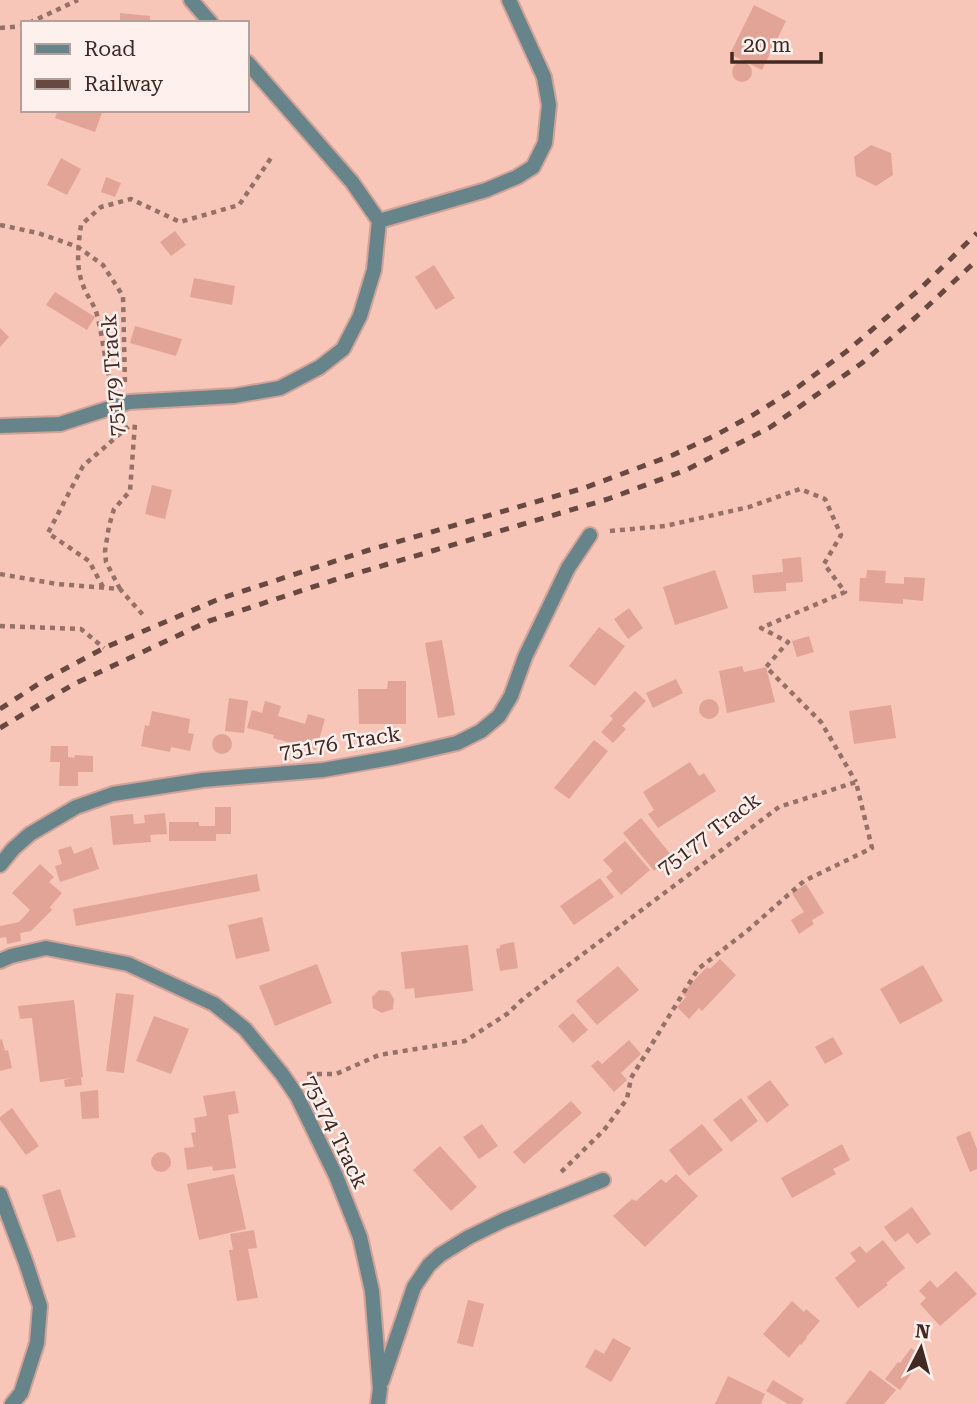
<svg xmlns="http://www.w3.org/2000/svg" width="977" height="1404" viewBox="0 0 977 1404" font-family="'Roboto Serif',serif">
<rect width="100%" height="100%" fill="#f8c5b9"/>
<path fill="#e2a496" d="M754,5L786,21L762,70L730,54Z
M120,13L150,16V23H120Z
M732 72a10 10 0 1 1 20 0a10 10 0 1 1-20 0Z
M58,110H103L95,132L55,118Z
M871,145L891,153L893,175L876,186L856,176L854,157Z
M61,158L81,169L67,195L47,185Z
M106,177L121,183L115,197L101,192Z
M175,231L186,245L171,256L160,242Z
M434,265L455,298L436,310L415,277Z
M194,278L235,286L232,305L190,297Z
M55,292L95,317L87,330L46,305Z
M135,326L182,339L176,356L130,343Z
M0,328L9,337L0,347Z
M152,485L172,490L165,519L145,514Z
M801,557L803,582L786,583V591L754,593L752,575L783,572L782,559Z
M715,570L728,608L675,625L663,587Z
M867,570L886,571L885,583L904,584V577L925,578L923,601L903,599V604L859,601L860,578H866Z
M629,608L643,628L628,639L614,619Z
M599,627L625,646L595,686L569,666Z
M809,636L814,652L797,657L792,641Z
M442,640L455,715L438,718L425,643Z
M742,666L744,672L766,667L775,702L727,713L719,671Z
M676,679L683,693L653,708L646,693Z
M388,681H406V724H359L358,689H387Z
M635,691L646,701L622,726L626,729L613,743L601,732L613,719L610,716Z
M229,698L248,701L244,733L225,731Z
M699 709a10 10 0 1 1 20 0a10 10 0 1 1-20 0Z
M265,701L281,706L278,716L305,724L308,714L325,719L316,750L273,738L274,735L247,728L252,710L262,713Z
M891,705L896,738L854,744L849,711Z
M152,711L190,719L188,733L194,734L190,751L171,747L170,752L141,746L145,725L149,726Z
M212 744a10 10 0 1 1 20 0a10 10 0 1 1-20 0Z
M594,740L608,751L569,799L554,788Z
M51,746H68V757L74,758L75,755L93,756V772H78V786H59L60,762H50Z
M690,762L699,776L704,773L716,791L658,828L648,814L654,810L643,792Z
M215,807H231V834H216V841H169V822H199V826H215Z
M165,813L167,834L150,835L151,842L113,845L110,816L133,814L134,824L145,823L144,815Z
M641,818L672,856L654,871L623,833Z
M625,841L650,870L621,895L606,877L613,871L603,860Z
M71,846L74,854L92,847L99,869L60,882L55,866L62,864L58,850Z
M40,864L54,877L49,882L62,893L50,907L52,910L31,931L20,933L21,941L7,944L6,937L0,938V926L19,922L30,910L12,893Z
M257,874L260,891L76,926L73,909Z
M600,878L614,897L574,925L560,906Z
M806,884L824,913L812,920L814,924L799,934L791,920L804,912L792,893Z
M262,917L270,951L236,959L228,925Z
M514,942L518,968L500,971L496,949L500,948V945Z
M468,945L473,991L415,998L414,988L405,989L401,952Z
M720,959L736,975L702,1011L699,1008L689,1019L677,1007L686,997L682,993L707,967L710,969Z
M317,964L332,1003L275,1026L259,986Z
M923,965L943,1001L900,1024L880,989Z
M618,966L639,990L597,1025L576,1001Z
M379,990L389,991L394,999L393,1009L382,1013L373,1008L372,997Z
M116,993L134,995L124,1073L106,1071Z
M74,1000L83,1077H81L82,1085L65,1087L64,1080L72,1078L40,1082L32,1018L20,1019L18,1006Z
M573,1013L588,1030L573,1043L558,1026Z
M154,1016L189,1029L171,1074L136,1061Z
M833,1037L843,1054L825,1064L815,1047Z
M2,1039L5,1051L8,1050L12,1068L0,1071V1040Z
M629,1040L641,1054L621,1073L627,1080L614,1092L591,1066L598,1060L602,1064Z
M770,1080L789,1105L767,1123L747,1097Z
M98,1090L99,1118L82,1119L80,1092Z
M235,1091L239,1113L228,1115L236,1168L213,1171L212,1166L187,1170L184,1148L194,1147L191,1133L196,1132L194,1118L207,1116L203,1096Z
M741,1098L758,1121L731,1142L713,1120Z
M571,1101L582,1113L524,1164L513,1152Z
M12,1108L39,1146L26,1155L0,1120V1117Z
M482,1124L498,1146L479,1159L463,1137Z
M702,1124L723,1150L689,1176L669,1150Z
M970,1131L977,1149V1169L970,1172L956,1137Z
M842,1144L850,1160L833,1169L836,1174L792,1198L781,1178Z
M440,1146L477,1187L451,1211L413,1170Z
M151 1162a10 10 0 1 1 20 0a10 10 0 1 1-20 0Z
M234,1174L246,1229L199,1240L187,1184Z
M676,1174L698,1196L645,1247L613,1216L632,1199L636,1201L661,1179L666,1183Z
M60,1189L76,1237L57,1242L42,1195Z
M912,1207L931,1234L917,1244L908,1233L895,1242L884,1227Z
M254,1230L257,1248L248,1249L258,1298L237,1301L229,1250H233L230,1234Z
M883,1240L905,1268L886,1283L888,1285L858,1308L835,1278L856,1261L850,1253L860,1246L866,1253Z
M956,1271L977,1294L940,1326L920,1304L926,1298L919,1291L930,1280L937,1288Z
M468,1300L484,1304L473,1347L457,1343Z
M792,1301L804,1312L806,1309L820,1321L806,1337L807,1338L801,1345L800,1344L789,1358L763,1334Z
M613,1338L631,1348L611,1382L585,1367L595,1349L604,1354Z
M911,1348L923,1356L900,1390L885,1379L898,1362L900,1363Z
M870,1370L896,1390L884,1404H845Z
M728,1376L765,1394L761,1404H715Z
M773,1380L804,1399L801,1404H788L766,1391Z"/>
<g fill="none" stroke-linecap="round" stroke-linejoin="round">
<g stroke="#d0a398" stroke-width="18">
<path id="street" d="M191,0L211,23
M379,221L486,190L517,177L533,167L545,143L549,105L544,77L509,0
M0,426L60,424L129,402L234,396L280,388L320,367L343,349L360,316L374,270L379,221L352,182L247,62
M0,865L13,849L30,834L76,807L113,794L203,780L323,770L396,757L457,743L481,731L499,716L511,696L525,657L568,568L590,535
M0,961L11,956L46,948L128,964L214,1004L245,1029L282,1074L297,1096L336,1176L360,1237L372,1291L380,1389L378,1404
M0,1194L26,1263L40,1306L37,1343L21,1393L12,1404
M382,1381L414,1287L429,1265L440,1255L469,1237L504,1220L603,1180"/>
</g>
<path stroke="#957168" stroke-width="4.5" stroke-dasharray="5 5" stroke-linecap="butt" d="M29,23L78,0
M0,28L23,26
M0,225L38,233L78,247L103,265L123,296L125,384
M111,385C105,362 103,338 97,315C95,306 89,299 85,290C75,269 78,248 81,225L101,207L131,199L180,222L239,205L271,158
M610,531L665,526L749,507L800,489L825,499L841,535L824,564L845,592L761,628L788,642L766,667L821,722L856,782
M0,574L57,584L120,589L144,616
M103,587L89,561L48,533L83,466L129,426
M120,589L106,562L105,551L109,526L114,509L130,491L135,423
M0,626L81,629L104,648
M307,1074H336L379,1055L465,1041L507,1014L523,999L779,807L856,782L872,848L804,881L747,931L698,969L631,1078L627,1099L604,1130L561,1172"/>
<use href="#street" stroke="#68848b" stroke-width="14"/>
<path stroke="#674942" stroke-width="5" stroke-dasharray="9 9" stroke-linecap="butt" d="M0,709L46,679L104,648L219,599L369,550L584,488L673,455L714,436L753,415L798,387L847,351L920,289L977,233
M0,728L74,684L209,621L334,580L608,499L686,470L769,428L862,363L916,317L977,260"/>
</g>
<g text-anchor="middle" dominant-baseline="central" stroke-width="5" stroke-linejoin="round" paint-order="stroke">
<g font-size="21" fill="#422a24" stroke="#fdf0ed">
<text transform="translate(113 375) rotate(-94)">75179 Track</text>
<text transform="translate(340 743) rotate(-9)">75176 Track</text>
<text transform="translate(709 834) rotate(-37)">75177 Track</text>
<text transform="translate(335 1132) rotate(64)">75174 Track</text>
</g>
</g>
<rect x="21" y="21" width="228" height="91" fill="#fdf0ed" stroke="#b2a19d" stroke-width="2"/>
<rect x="35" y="44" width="35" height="10" fill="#68848b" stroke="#b2a19d" stroke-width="2"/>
<text x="84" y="56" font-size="21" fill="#422a24">Road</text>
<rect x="35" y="79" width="35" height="10" fill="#674942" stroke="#b2a19d" stroke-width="2"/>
<text x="84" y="91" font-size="21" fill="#422a24">Railway</text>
<g transform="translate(921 1348) rotate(6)" stroke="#fdf0ed" stroke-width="5" paint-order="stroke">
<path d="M0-5L12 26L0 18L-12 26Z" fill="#422a24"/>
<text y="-10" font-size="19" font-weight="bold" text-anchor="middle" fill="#422a24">N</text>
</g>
<path d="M732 52v10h89v-10" fill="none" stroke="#422a24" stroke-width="3.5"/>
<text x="743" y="52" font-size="21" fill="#422a24" stroke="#fdf0ed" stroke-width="5" paint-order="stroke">20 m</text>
</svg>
